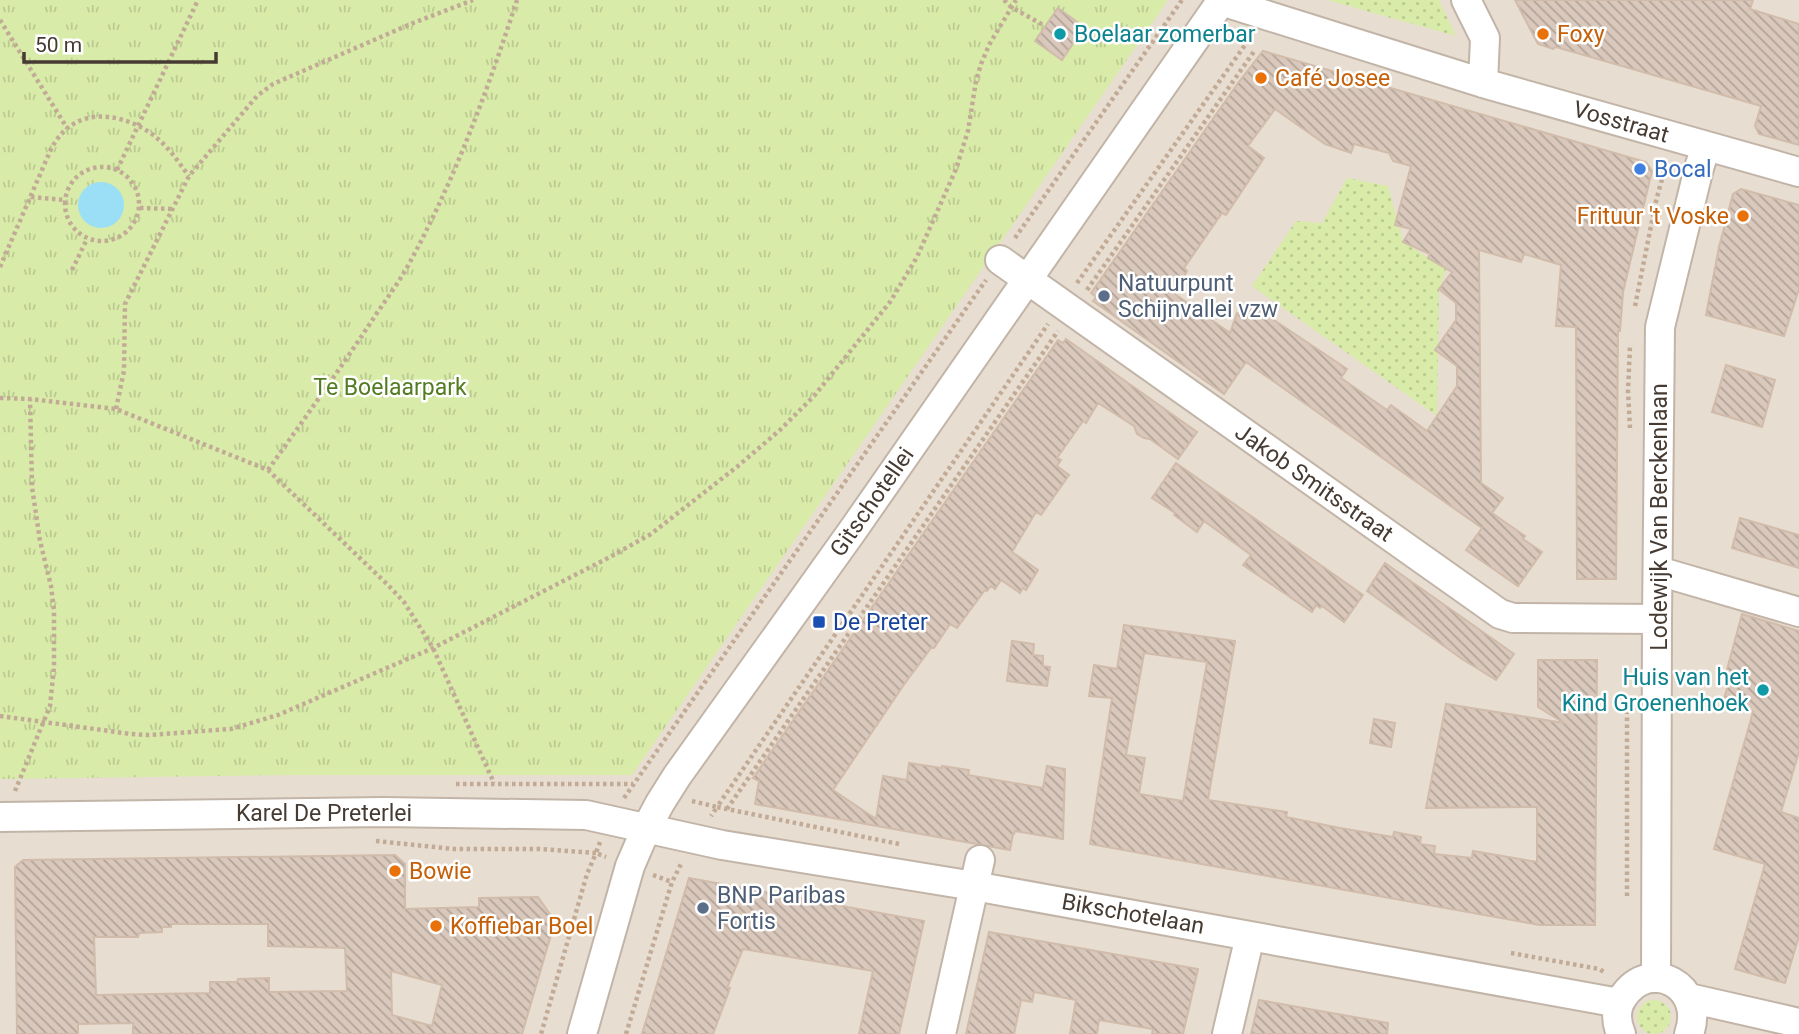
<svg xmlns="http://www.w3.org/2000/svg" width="1799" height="1034" viewBox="0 0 1799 1034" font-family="Roboto,sans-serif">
<defs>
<pattern id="grass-dots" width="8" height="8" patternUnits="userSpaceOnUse" patternTransform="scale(1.75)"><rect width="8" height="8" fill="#d8eba8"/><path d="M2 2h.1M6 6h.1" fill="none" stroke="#bbca91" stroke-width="1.8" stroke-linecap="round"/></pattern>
<pattern id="park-tufts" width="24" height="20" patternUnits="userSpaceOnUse" patternTransform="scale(1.75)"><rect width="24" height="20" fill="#d8eba8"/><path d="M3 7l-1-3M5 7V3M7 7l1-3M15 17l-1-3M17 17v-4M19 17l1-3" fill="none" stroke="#bbca91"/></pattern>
<pattern id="building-back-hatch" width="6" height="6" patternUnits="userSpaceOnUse" patternTransform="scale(1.75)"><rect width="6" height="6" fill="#d9c8bb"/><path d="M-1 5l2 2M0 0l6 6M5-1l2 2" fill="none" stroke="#b2a499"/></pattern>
</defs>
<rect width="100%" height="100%" fill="#f3ece3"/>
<path fill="#e8ddd1" d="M0,0H1799V1034H0Z"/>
<path fill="url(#grass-dots)" d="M1327,0H1439L1456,36Z
M1347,178L1388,186L1403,242L1446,269L1439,290L1437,416L1252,286L1296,221L1322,223Z
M1637 1017a17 17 0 1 1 34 0a17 17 0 1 1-34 0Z"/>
<path fill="url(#park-tufts)" d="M0,0H1168L632,775H296L0,779Z"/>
<path fill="#9adff6" d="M78 205a23 23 0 1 1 46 0a23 23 0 1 1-46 0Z"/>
<path fill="url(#building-back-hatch)" stroke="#d1bcab" stroke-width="2" fill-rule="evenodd" d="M1515,0H1753L1750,9L1799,24V145L1759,134L1755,126L1761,106L1556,47L1553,49L1538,44Z
M1058,8L1084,27L1062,60L1035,41Z
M1263,51L1646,162L1652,171L1623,292L1620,331H1618L1616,579H1577L1576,327L1556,326L1561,265L1524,254L1521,262L1479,250L1481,483L1503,498L1492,513L1525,536L1523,539L1542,552L1518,586L1466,550L1482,528L1246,362L1224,394L1093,301L1096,297L1091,293L1238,83ZM1275,109L1325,144L1351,153L1354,144L1389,153L1393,161L1411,166L1395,225L1411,229L1403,242L1430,254L1428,258L1452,272L1439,289L1456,303V320L1435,350L1457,366V386L1427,431L1391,405L1387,410L1341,378L1347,369L1250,304L1246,319L1237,313L1230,333L1175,294L1187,271L1184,268L1222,213L1226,215L1264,158L1248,146Z
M1741,189L1799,205V289L1784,336L1706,315L1719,247L1733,194Z
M1066,339L1197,432L1178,459L1150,439L1144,438L1137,434L1134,426L1098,403L1086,423L1083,421L1057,458L1061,460L1057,466L1069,475L1041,515L1036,512L1012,552L1038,570L1026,590L1023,588L1020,593L1001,580L995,589L991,586L987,591L985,590L957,628L950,624L934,648H931L903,686L833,790L876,819L883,776L907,780L909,763L942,768V766L969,770L968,775L1043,788L1047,766L1065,769L1063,839L1015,831L1014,834H1013L1010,850L755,804L759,781L753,778L1058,340L1063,343Z
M1726,365L1775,380L1762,427L1712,412Z
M1176,463L1363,595L1344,622L1322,606L1320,608L1316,605L1312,612L1243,565L1251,555L1204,521L1197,532L1174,515L1175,513L1152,498Z
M1740,518L1799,535V568L1732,548Z
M1385,563L1514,654L1496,680L1462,659L1367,591Z
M1742,614L1799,631V752L1781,812L1799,818V936L1785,983L1735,969L1765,864L1714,849L1753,712L1723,702L1730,679L1725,677Z
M1124,625L1235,641L1208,800L1287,812L1286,817L1340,828L1393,837L1394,832L1421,837L1420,844L1435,846L1434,854L1472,858L1473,851L1537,862V807L1426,808L1446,704L1564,723L1538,707V660H1597L1595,925H1540L1090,844L1112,698L1089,696L1094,665L1117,669ZM1144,653L1207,662L1183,801L1139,794L1145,758L1126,755Z
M1012,641L1034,644L1033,655L1043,656V666L1050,667L1047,686L1007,681Z
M1374,719L1395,723L1391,747L1370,743Z
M395,855L405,864V909L479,907V898L538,897L554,920L553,928L522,1034H133V1023L78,1024V1034H17L15,867L23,860ZM171,924H268V946L345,948L347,991L269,992V978L238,979L237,982H210V993L96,995L94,937H138L139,933L162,932V927H171ZM391,971L442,985L432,1026L392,1015Z
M689,878L924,921L899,1034H859L873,971L743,949L727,988H730L713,1034H642Z
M989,932L1198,969L1183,1034H1152L1153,1029L1099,1020L1097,1034H1070L1076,1000L1034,992L1032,1002L1021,1000L1014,1034H966Z
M1259,1000L1388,1023L1387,1034H1251Z"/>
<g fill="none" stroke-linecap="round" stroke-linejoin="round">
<g stroke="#c2b5a8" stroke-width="32">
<path id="minor" d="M1466,0L1485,38L1483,83
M1221,1L1483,83L1799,172
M1000,260L1500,614L1513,618L1657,619
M1658,571L1799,612
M0,817L383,812L586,815L722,845L974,886L1619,1003
M1656,978L1657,619L1660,327L1699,168L1706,146
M1689,998L1799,1023
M582,1034L630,866L646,829L660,803L677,776L853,530L1222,0
M941,1034L980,860
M1227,1034L1250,936
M1621,1034C1616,1022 1615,1008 1623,997C1650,956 1706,986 1689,1034"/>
</g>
<path stroke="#c2ab96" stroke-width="4.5" stroke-dasharray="3.5 3.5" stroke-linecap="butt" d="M1004,0L1011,7L1045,26
M0,20L67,128
M65 204a37 37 0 1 1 74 0a37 37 0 1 1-74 0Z
M117,170L198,0
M31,197L65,200
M140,208L174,209
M1015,238L1182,0
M0,267L51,149C57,138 65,128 77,122C102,109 138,121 158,139C170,149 179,163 189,176
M72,270L87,239
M1077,283L1250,38
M1087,290L1255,50
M1635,306L1656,201L1667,161
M0,398L30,399L116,409L268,470L388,585L404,602L433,648L494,783
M116,409L124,371L125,304L189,176L257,96L273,84L413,23L473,0
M1630,428L1628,391L1630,346
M268,470C304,419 341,368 375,316C387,298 400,281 410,262C455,179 488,89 517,0
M0,716L131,734L148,735L231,729L278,715L433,648L608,558L651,534L738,466L780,430L814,396L890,302L917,257L956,169L968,131L976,81L981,64L989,45L1016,0
M456,784H633
M15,791L50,706L54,667V610L51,586L40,541L32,487L30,399
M624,798L986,280
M692,801L717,807L711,816
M727,809L1058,331
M376,841L454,849H539L596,853L587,874L541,1034
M600,842L596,853L606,857
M899,844L717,807L1048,324
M653,875L672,882
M1627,896V712L1629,705
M1511,953L1599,969L1604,972
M626,1034L672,882L682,862"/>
<use href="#minor" stroke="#fff" stroke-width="28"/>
</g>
<g fill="#0f9aa8" stroke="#fff" stroke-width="2.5">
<circle cx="1060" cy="34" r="7"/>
<circle cx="1763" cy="690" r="7"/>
</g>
<g fill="#e8710a" stroke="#fff" stroke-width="2.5">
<circle cx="1543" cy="34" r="7"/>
<circle cx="1261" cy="78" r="7"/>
<circle cx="1743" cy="216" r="7"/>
<circle cx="395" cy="871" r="7"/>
<circle cx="436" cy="926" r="7"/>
</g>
<circle fill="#3f7fe0" stroke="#fff" stroke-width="2.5" cx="1640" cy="169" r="7"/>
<g fill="#5c6f8a" stroke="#fff" stroke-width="2.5">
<circle cx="1104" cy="296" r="7"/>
<circle cx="703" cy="908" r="7"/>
</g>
<rect fill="#1a4fb4" stroke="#fff" stroke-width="2.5" x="812" y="615" width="14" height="14" rx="3.5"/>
<g text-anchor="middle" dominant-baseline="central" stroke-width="5" stroke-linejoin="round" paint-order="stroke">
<g font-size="23" fill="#0d838f" stroke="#fff" text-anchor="start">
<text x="1074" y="34">Boelaar zomerbar</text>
<text x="1749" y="677" text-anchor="end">Huis van het<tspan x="1749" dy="26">Kind Groenenhoek</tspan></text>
</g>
<g font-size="23" fill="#c56008" stroke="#fff" text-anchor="start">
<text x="1557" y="34">Foxy</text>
<text x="1275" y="78">Café Josee</text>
<text x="1729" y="216" text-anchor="end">Frituur 't Voske</text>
<text x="409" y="871">Bowie</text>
<text x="450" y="926">Koffiebar Boel</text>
</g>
<g font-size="23" fill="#463b33" stroke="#fff">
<text transform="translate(1621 122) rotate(16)">Vosstraat</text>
<text transform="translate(1314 483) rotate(35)">Jakob Smitsstraat</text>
<text transform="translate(872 502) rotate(-55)">Gitschotellei</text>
<text transform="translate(1659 517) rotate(-90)">Lodewijk Van Berckenlaan</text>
<text x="324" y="813">Karel De Preterlei</text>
<text transform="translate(1133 914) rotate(10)">Bikschotelaan</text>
</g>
<g font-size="23" fill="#366cbe" stroke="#fff" text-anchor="start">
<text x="1654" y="169">Bocal</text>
</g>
<g font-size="23" fill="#4e5e75" stroke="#fff" text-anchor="start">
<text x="1118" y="283">Natuurpunt<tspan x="1118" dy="26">Schijnvallei vzw</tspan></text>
<text x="717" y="895">BNP Paribas<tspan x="717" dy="26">Fortis</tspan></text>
</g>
<g font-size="23" fill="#537c22" stroke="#fff">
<text x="390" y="387">Te Boelaarpark</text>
</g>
<g font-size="23" fill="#164399" stroke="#fff" text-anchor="start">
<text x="833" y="622">De Preter</text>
</g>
</g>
<path d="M24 52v10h192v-10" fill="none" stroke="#463b33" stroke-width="3.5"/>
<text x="35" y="52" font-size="21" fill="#463b33" stroke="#ffffff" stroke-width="5" paint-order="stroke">50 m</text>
</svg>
